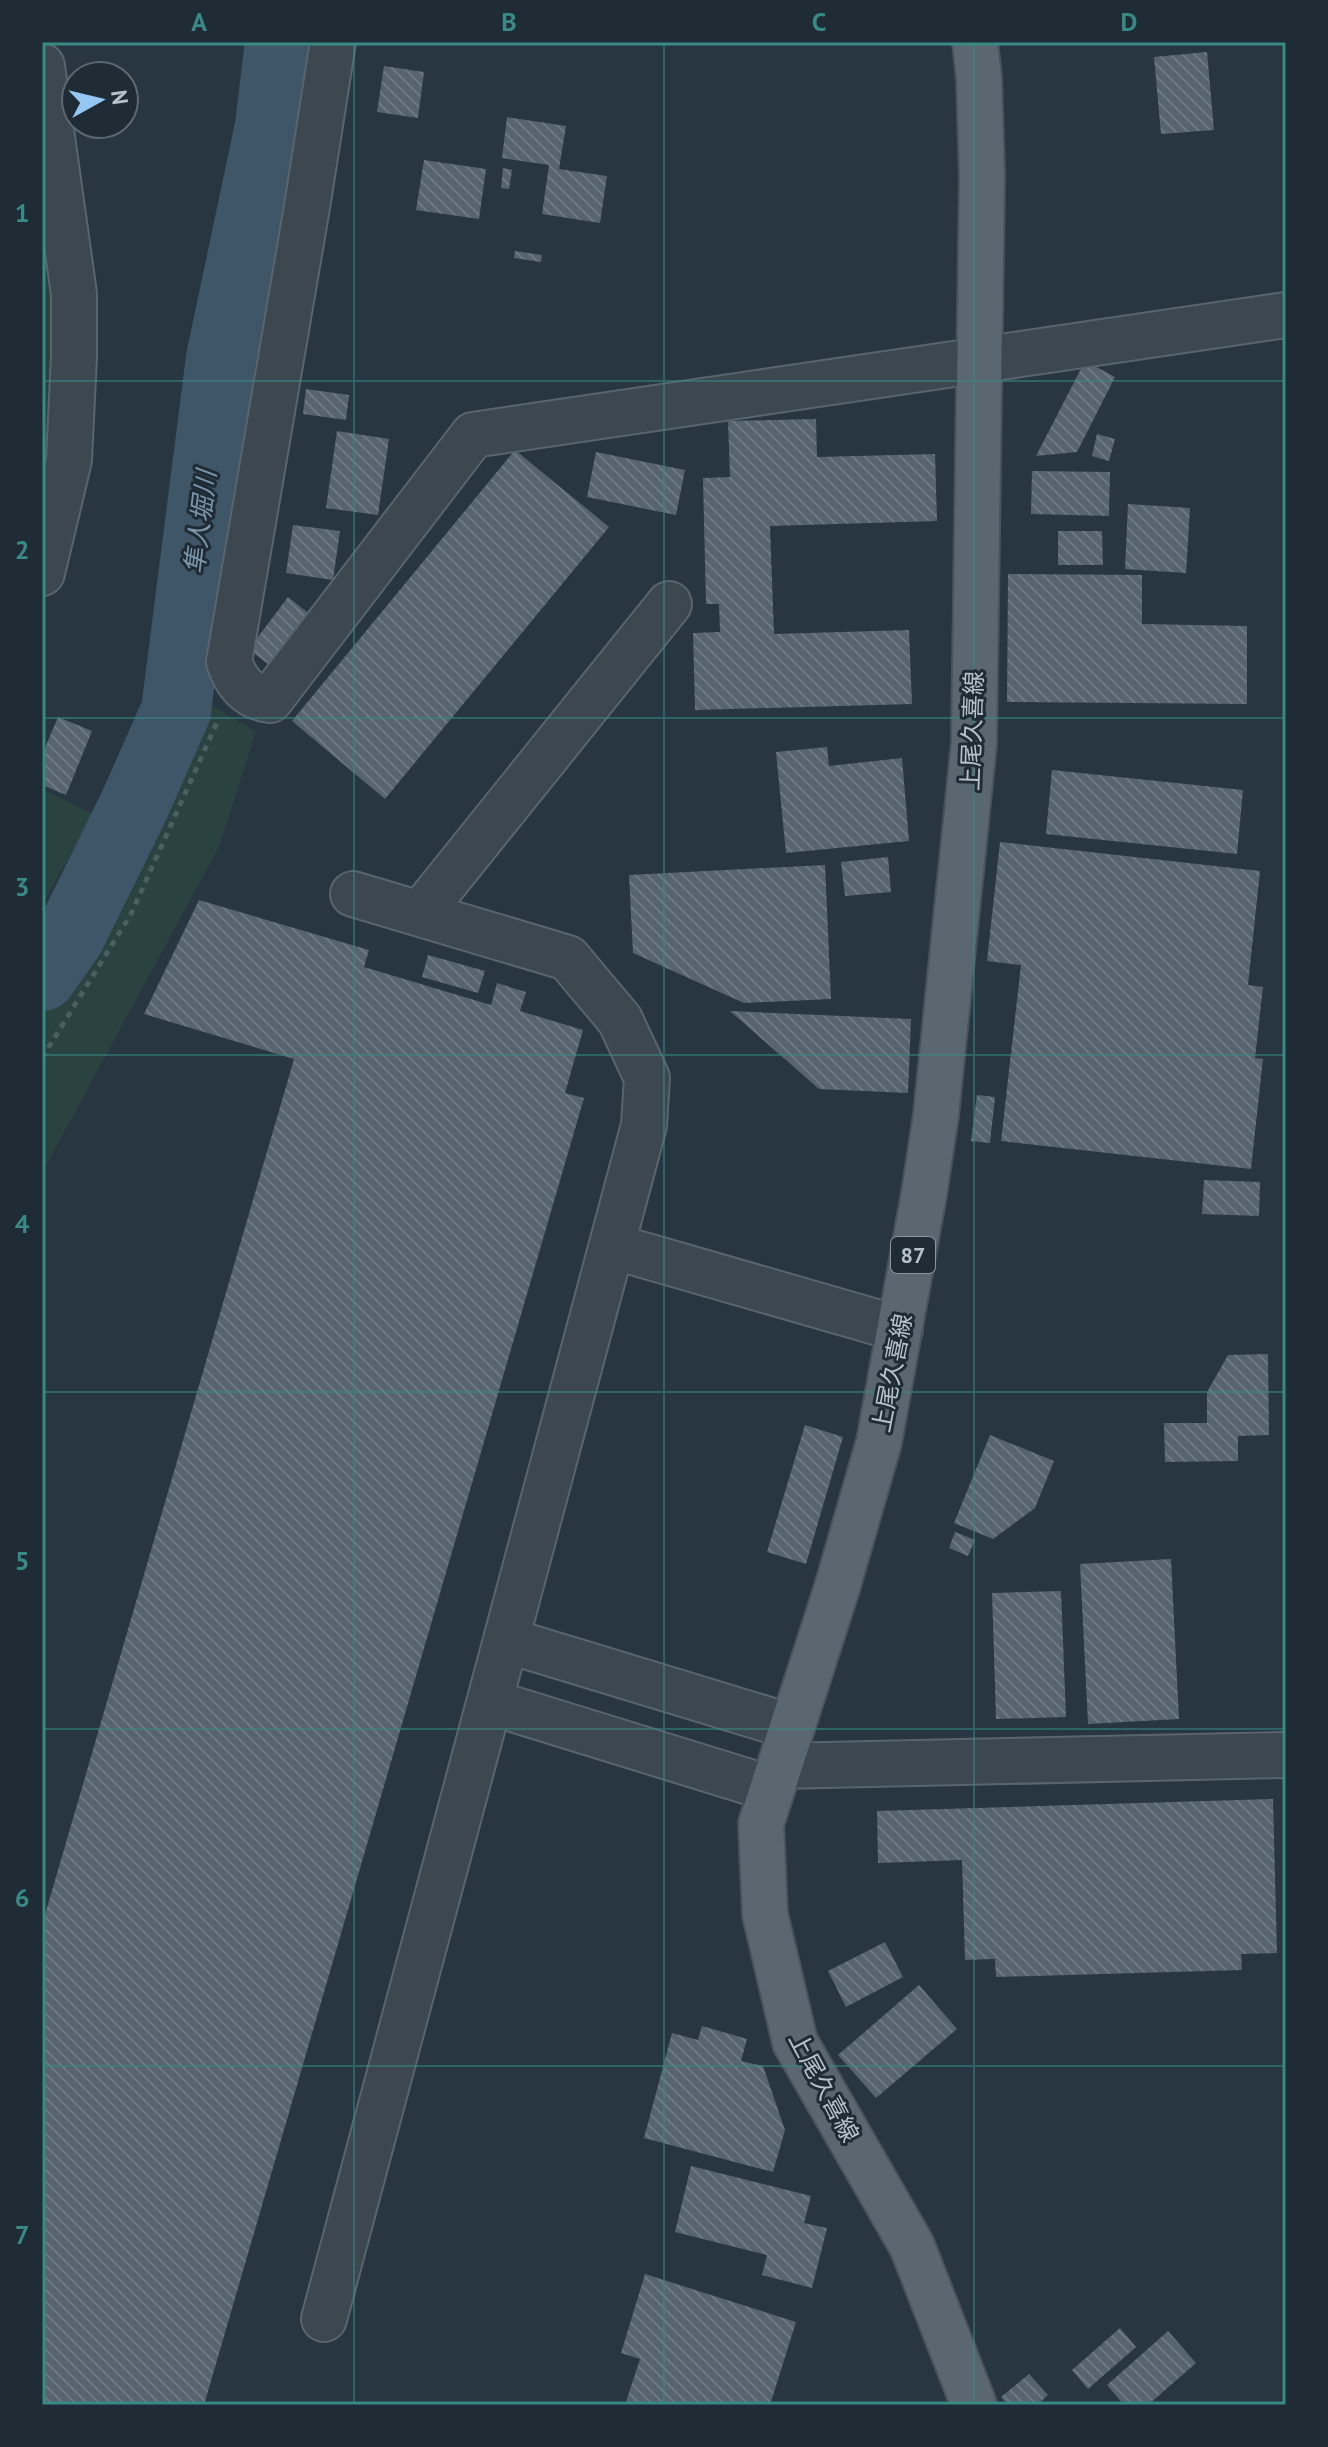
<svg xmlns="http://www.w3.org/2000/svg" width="1328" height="2447" viewBox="0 0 1328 2447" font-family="'PT Sans','Noto Sans JP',sans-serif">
<defs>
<pattern id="building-back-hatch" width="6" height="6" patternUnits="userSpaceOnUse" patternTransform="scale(2)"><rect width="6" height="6" fill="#566470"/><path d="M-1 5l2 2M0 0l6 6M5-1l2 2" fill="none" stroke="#6c7983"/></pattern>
</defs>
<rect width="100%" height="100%" fill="#273640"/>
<path fill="#2a4341" d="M304,42H321L210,704L256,732L219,847L42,1173V1015L94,942L147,842L198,699L235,462L251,313Z
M42,160L63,334L42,516Z
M42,789L93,814L42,905Z"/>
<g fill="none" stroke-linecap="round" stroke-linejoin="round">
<path stroke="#3f5668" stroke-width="70" d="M42,976L70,936L134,806L176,711L221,358L270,126L280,42"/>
</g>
<path fill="url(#building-back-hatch)" d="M1207,52L1214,130L1161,134L1154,57Z
M384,66L424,72L418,118L377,112Z
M507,117L566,126L559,169L607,176L600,223L542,214L549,165L502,158Z
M424,160L486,169L479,219L416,210Z
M503,168L512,170L509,189L501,188Z
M515,251L542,255L541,262L514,258Z
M1085,361L1115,377L1077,452L1036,456Z
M306,389L349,395L346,420L303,414Z
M816,419L817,457L935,454L937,521L770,526L774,634L909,630L912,704L695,710L693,633L720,632L719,604H706L703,478L730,477L728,421Z
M337,431L389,439L378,515L326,508Z
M1097,434L1115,439L1109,461L1092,456Z
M515,450L609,527L385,799L292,721Z
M596,452L685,470L676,515L587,497Z
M1032,471L1110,472L1109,516L1031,514Z
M1128,504L1190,508L1186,573L1125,569Z
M293,525L340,531L333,580L286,573Z
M1058,531H1102L1103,565H1058Z
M1008,574L1142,575V624L1247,626V704L1007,702Z
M288,597L308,613L269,665L249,649Z
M58,717L92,731L66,795L42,785V755Z
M827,747L829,766L902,758L909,841L786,853L776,752Z
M1052,770L1243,790L1237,854L1046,834Z
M1000,842L1260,871L1248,985L1263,987L1255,1058L1263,1059L1251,1169L1001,1141L1021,965L987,961Z
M888,857L891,892L845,896L841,862Z
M825,865L831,999L744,1003L633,953L629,875Z
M199,900L369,950L364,967L491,1005L497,983L526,992L520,1011L583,1030L565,1093L584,1098L204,2405H42V1925L294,1059L144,1014Z
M428,955L485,971L478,993L422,977Z
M730,1011L911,1019L908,1093L819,1089Z
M977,1095L995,1097L990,1143L971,1141Z
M1204,1180L1260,1182L1259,1216L1202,1214Z
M1268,1354L1269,1435L1238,1436V1461L1165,1462L1164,1423H1207V1392L1228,1355Z
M805,1425L843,1437L806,1564L767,1552Z
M990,1435L1054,1461L1035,1508L993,1539L954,1523Z
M955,1532L975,1540L968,1556L949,1548Z
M1171,1559L1179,1719L1088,1724L1080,1564Z
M1061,1591L1066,1717L996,1719L992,1593Z
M1273,1799L1277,1953L1241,1954L1242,1970L996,1977L995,1959L965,1960L962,1860L878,1863L877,1811Z
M885,1942L903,1977L846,2007L828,1971Z
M919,1985L957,2029L876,2098L838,2055Z
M702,2026L747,2039L741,2061L763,2066L785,2130L773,2172L644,2138L672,2033L698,2040Z
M691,2166L811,2196L804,2223L827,2228L812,2288L762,2275L767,2255L675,2232Z
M645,2274L796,2322L770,2405H625L640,2359L621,2353Z
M1120,2328L1136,2347L1088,2389L1072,2370Z
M1168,2331L1196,2363L1148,2405H1124L1107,2385Z
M1029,2374L1048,2395L1037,2405H1008L1001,2397Z"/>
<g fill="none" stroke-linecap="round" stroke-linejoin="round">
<g stroke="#59656d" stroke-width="48">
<path id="minor" d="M333,42L307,207L229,662C236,682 248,697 270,700L473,435L1286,315
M42,66L74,294V357L69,460L42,573
M420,914L669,604
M612,1246L900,1329
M506,1640L792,1727
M490,1702L772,1789
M780,1766L1286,1755
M324,2319L644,1125L647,1078L620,1020L568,958L353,894"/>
</g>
<g stroke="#48535c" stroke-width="48">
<path id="major" d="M974,2405L912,2246L795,2042L765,1914L761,1824L837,1588L879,1442L924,1194L936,1115L974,743L982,177L979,78L975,42"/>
</g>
<path stroke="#4a5f5e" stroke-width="5" stroke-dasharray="6 6" stroke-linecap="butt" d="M42,1058L131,914L219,718"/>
<use href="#minor" stroke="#3c4750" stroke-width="44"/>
<use href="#major" stroke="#5a6670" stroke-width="44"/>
</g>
<path fill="none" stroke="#398985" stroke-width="2" stroke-opacity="0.55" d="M354,42V2405M664,42V2405M974,42V2405M42,381H1286M42,718H1286M42,1055H1286M42,1392H1286M42,1729H1286M42,2066H1286"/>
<g text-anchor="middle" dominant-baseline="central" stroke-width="6" stroke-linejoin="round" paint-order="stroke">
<rect fill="#202c35" stroke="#8a959d" stroke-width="2" x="891" y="1237" width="44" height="36" rx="6"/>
<g font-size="22" font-weight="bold" fill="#b8c2ca">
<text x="913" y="1255">87</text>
</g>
<g font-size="24" fill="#b8c2ca" stroke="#202c35">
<text transform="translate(972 731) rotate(-88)">上尾久喜線</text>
<text transform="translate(892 1373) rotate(-79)">上尾久喜線</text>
<text transform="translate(824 2087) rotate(62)">上尾久喜線</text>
</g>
<g font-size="26" font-style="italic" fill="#7b96ab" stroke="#202c35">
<text transform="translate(200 522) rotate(-83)">隼人堀川</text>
</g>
</g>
<rect width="1328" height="2447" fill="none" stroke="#202c35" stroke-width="88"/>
<g transform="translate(100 100) rotate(82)"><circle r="38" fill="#202c35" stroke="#5d6871" stroke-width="2"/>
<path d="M0-6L14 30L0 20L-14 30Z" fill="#95c7f3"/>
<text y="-12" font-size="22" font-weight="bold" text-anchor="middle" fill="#b8c2ca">N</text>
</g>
<rect x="44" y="44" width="1240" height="2359" fill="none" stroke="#398985" stroke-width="3"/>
<g font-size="26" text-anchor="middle" font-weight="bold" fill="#398985">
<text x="199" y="31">A</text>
<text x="509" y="31">B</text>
<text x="819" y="31">C</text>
<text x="1129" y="31">D</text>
<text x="22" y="222">1</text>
<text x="22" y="559">2</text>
<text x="22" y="896">3</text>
<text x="22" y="1233">4</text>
<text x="22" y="1570">5</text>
<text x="22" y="1907">6</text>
<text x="22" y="2244">7</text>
</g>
</svg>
